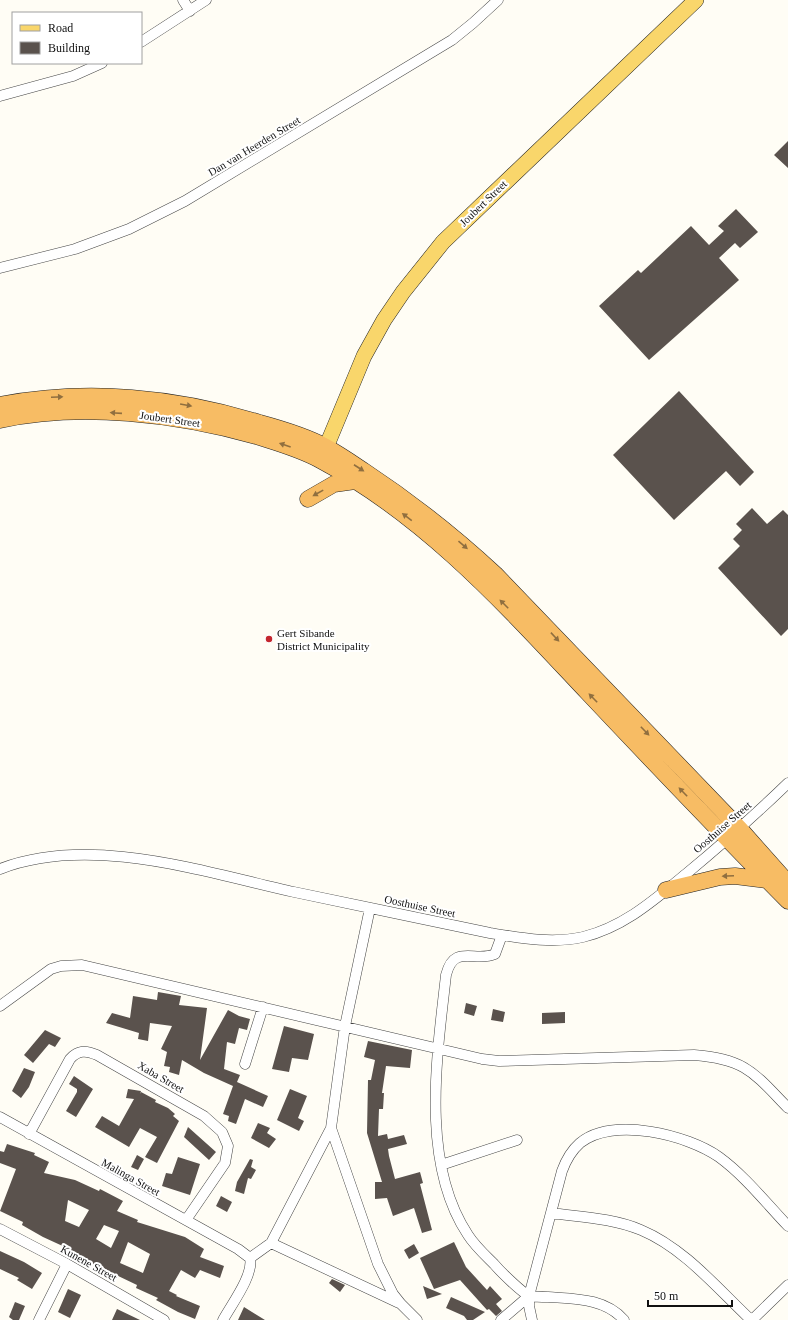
<svg xmlns="http://www.w3.org/2000/svg" width="788" height="1320" viewBox="0 0 788 1320" font-family="'Times New Roman',serif">
<rect width="100%" height="100%" fill="#fffdf5"/>
<path fill="#5a524d" fill-rule="evenodd" d="M788,141V168L774,155Z
M736,209L758,232L740,248L735,243L719,258L739,280L649,360L599,306L638,270L641,273L691,226L709,245L724,231L718,226Z
M679,391L754,472L740,486L726,471L674,520L613,455Z
M752,508L767,524L783,510L788,515V629L781,636L718,568L740,546L733,539L742,530L736,524Z
M158,992L181,996L179,1005L207,1008L200,1060L228,1010L239,1016L250,1019L247,1030L239,1028L235,1044L227,1042L224,1069L240,1075L237,1082L268,1096L263,1107L245,1099L236,1124L228,1121L229,1116L223,1114L233,1086L204,1073L182,1060L179,1075L169,1072L170,1067L164,1066L167,1052L161,1049L172,1026L150,1023L148,1041L138,1039L139,1033L106,1023L112,1013L130,1018L133,996L157,1000Z
M466,1003L477,1006L474,1016L464,1013Z
M493,1009L505,1012L503,1022L491,1020Z
M565,1012V1023L542,1024V1013Z
M284,1026L314,1034L308,1060L292,1058L289,1072L272,1069Z
M45,1030L61,1038L55,1047L49,1044L33,1063L24,1055Z
M368,1041L412,1050L410,1068L386,1066L382,1093H384L383,1109H379L378,1136L387,1134L388,1139L404,1135L407,1144L388,1149L389,1156L395,1179L420,1172L423,1183L420,1184L432,1230L422,1233L414,1208L393,1216L387,1198L375,1199V1182H382L367,1133L368,1080H371L375,1060L364,1057Z
M24,1068L35,1072L29,1087L21,1098L12,1091Z
M74,1076L93,1089L76,1117L66,1111L77,1092V1089L69,1084Z
M128,1089L141,1091L140,1094L141,1092L156,1100L155,1102L168,1108L175,1114L173,1116L179,1121L157,1163L145,1157L157,1137L140,1128L129,1147L95,1127L102,1116L119,1126L134,1099L126,1098Z
M290,1089L307,1096L298,1118L304,1121L299,1131L277,1120Z
M258,1123L270,1128L267,1133L276,1139L269,1148L251,1138Z
M188,1127L216,1152L209,1160L184,1137Z
M7,1144L35,1153L34,1155L49,1162L44,1173L75,1180L99,1191L100,1189L123,1201L117,1211L138,1220L137,1222L185,1237L204,1249L200,1257L224,1266L220,1278L200,1270L195,1278L181,1270L169,1291L177,1295L176,1296L200,1306L195,1319L178,1312L156,1300L158,1298L136,1288L137,1285L66,1251L67,1248L43,1237L22,1225L23,1222L0,1211L16,1169L0,1163V1151L4,1152ZM68,1200L89,1210L79,1227L65,1221ZM104,1225L119,1231L111,1248L96,1239ZM128,1242L150,1254L143,1273L120,1263Z
M137,1155L144,1159L138,1170L131,1167Z
M178,1157L200,1164L190,1195L162,1186L166,1173L172,1174Z
M250,1159L253,1160L251,1167L256,1170L251,1179L248,1178L244,1194L235,1191L237,1182Z
M221,1196L232,1202L227,1212L216,1206Z
M454,1242L466,1267L487,1290L490,1286L502,1299L496,1304L502,1311L496,1316L489,1309L487,1310L460,1280L434,1289L420,1258Z
M414,1244L419,1253L409,1259L404,1250Z
M0,1251L24,1262L42,1273L32,1289L17,1280L19,1278L0,1269Z
M332,1279L345,1285L340,1292L329,1283Z
M423,1286L442,1294L427,1299Z
M68,1289L81,1295L70,1318L58,1312Z
M451,1297L485,1312L473,1320H467L464,1316L446,1308Z
M15,1302L25,1306L19,1320H13L9,1317Z
M244,1307L265,1320H238Z
M117,1309L140,1320H112Z"/>
<g fill="none" stroke-linecap="round" stroke-linejoin="round">
<g stroke="#444" stroke-width="11">
<path id="minor" d="M183,0L190,11
M141,42L206,0
M0,96L73,76L102,63
M0,268L75,249L129,229L185,201L452,40L473,23L498,0
M0,869C90,834 204,872 294,892C359,906 425,919 490,933C521,938 552,944 583,937C624,927 654,900 686,874C721,845 755,815 788,783
M502,935L495,954C475,963 454,943 446,975C437,1056 420,1163 468,1235C475,1246 485,1255 494,1264C500,1271 523,1294 530,1296C536,1297 543,1297 548,1297C575,1299 605,1298 624,1320
M0,1006L51,969L61,966L82,965L482,1059L499,1061L694,1055C746,1059 754,1073 788,1108
M245,1064L263,1007
M0,1117L238,1249L250,1258
M331,1128L378,1264L393,1294L401,1304L417,1320
M29,1134L70,1059C78,1050 86,1050 97,1055L204,1116L222,1132L228,1146L225,1163L186,1220
M441,1165L517,1140
M551,1213C580,1217 613,1218 641,1230C684,1248 717,1288 751,1320
M0,1229L67,1264L164,1320
M271,1243L399,1303
M250,1258L271,1243L331,1128L345,1026L370,908
M39,1320L67,1264
M223,1320C231,1305 254,1275 250,1258
M501,1320L529,1296
M532,1320L529,1306V1296L562,1171C566,1160 572,1150 580,1143C613,1116 688,1135 719,1157C745,1176 766,1203 788,1226
M752,1320L788,1285"/>
</g>
<g stroke="#222" stroke-width="16">
<path id="primary" d="M322,457L364,356L384,320L403,292L443,242L696,0"/>
</g>
<g stroke="#222" stroke-width="17">
<path id="trunk" d="M0,405C87,388 177,397 260,423C282,429 306,436 326,447C339,454 352,463 364,471C411,502 454,536 495,574L740,829L788,883
M0,420C80,402 178,414 256,436C278,443 300,449 320,460C427,517 507,607 588,693C654,763 721,833 788,901
M308,499L334,484L355,481
M666,890L720,877L735,876L767,880"/>
</g>
<use href="#minor" stroke="#fff" stroke-width="10"/>
<use href="#primary" stroke="#f9d66b" stroke-width="15"/>
<use href="#trunk" stroke="#f7bc64" stroke-width="16"/>
</g>
<defs><path id="oneway-solid" d="M-6-.8H1V-3.2L6.5 0L1 3.2V.8H-6Z"/></defs>
<g fill="#906f3f">
<use href="#oneway-solid" transform="translate(57 397) rotate(-2)"/>
<use href="#oneway-solid" transform="translate(186 405) rotate(10)"/>
<use href="#oneway-solid" transform="translate(116 413) rotate(-176)"/>
<use href="#oneway-solid" transform="translate(285 445) rotate(-161)"/>
<use href="#oneway-solid" transform="translate(359 468) rotate(33)"/>
<use href="#oneway-solid" transform="translate(318 493) rotate(151)"/>
<use href="#oneway-solid" transform="translate(407 517) rotate(-143)"/>
<use href="#oneway-solid" transform="translate(463 545) rotate(41)"/>
<use href="#oneway-solid" transform="translate(504 604) rotate(-135)"/>
<use href="#oneway-solid" transform="translate(555 637) rotate(47)"/>
<use href="#oneway-solid" transform="translate(593 698) rotate(-134)"/>
<use href="#oneway-solid" transform="translate(645 731) rotate(46)"/>
<use href="#oneway-solid" transform="translate(683 792) rotate(-134)"/>
<use href="#oneway-solid" transform="translate(728 876) rotate(177)"/>
</g>
<circle fill="#c4262e" stroke="#fff" stroke-width="1.5" cx="269" cy="639" r="4"/>
<g text-anchor="middle" dominant-baseline="central" stroke-width="4" stroke-linejoin="round" paint-order="stroke">
<g font-size="11" fill="#111" stroke="#fff">
<text transform="translate(254 146) rotate(-31)">Dan van Heerden Street</text>
<text transform="translate(483 203) rotate(-44)">Joubert Street</text>
<text transform="translate(170 419) rotate(8)">Joubert Street</text>
<text transform="translate(722 827) rotate(-41)">Oosthuise Street</text>
<text transform="translate(420 906) rotate(12)">Oosthuise Street</text>
<text transform="translate(161 1077) rotate(30)">Xaba Street</text>
<text transform="translate(131 1177) rotate(29)">Malinga Street</text>
<text transform="translate(89 1263) rotate(29)">Kunene Street</text>
</g>
<g font-size="11" fill="#111" stroke="#fff" text-anchor="start">
<text x="277" y="633">Gert Sibande<tspan x="277" dy="13">District Municipality</tspan></text>
</g>
</g>
<rect x="12" y="12" width="130" height="52" fill="#ffffff" stroke="#a0a0a0"/>
<rect x="20" y="25" width="20" height="6" fill="#f9d66b" stroke="#a0a0a0"/>
<text x="48" y="32" font-size="12" fill="#111111">Road</text>
<rect x="20" y="42" width="20" height="12" fill="#5a524d" stroke="#a0a0a0"/>
<text x="48" y="52" font-size="12" fill="#111111">Building</text>
<path d="M648 1300v6h84v-6" fill="none" stroke="#111111" stroke-width="2"/>
<text x="654" y="1300" font-size="12" fill="#111111" stroke="#ffffff" stroke-width="3" paint-order="stroke">50 m</text>
</svg>
